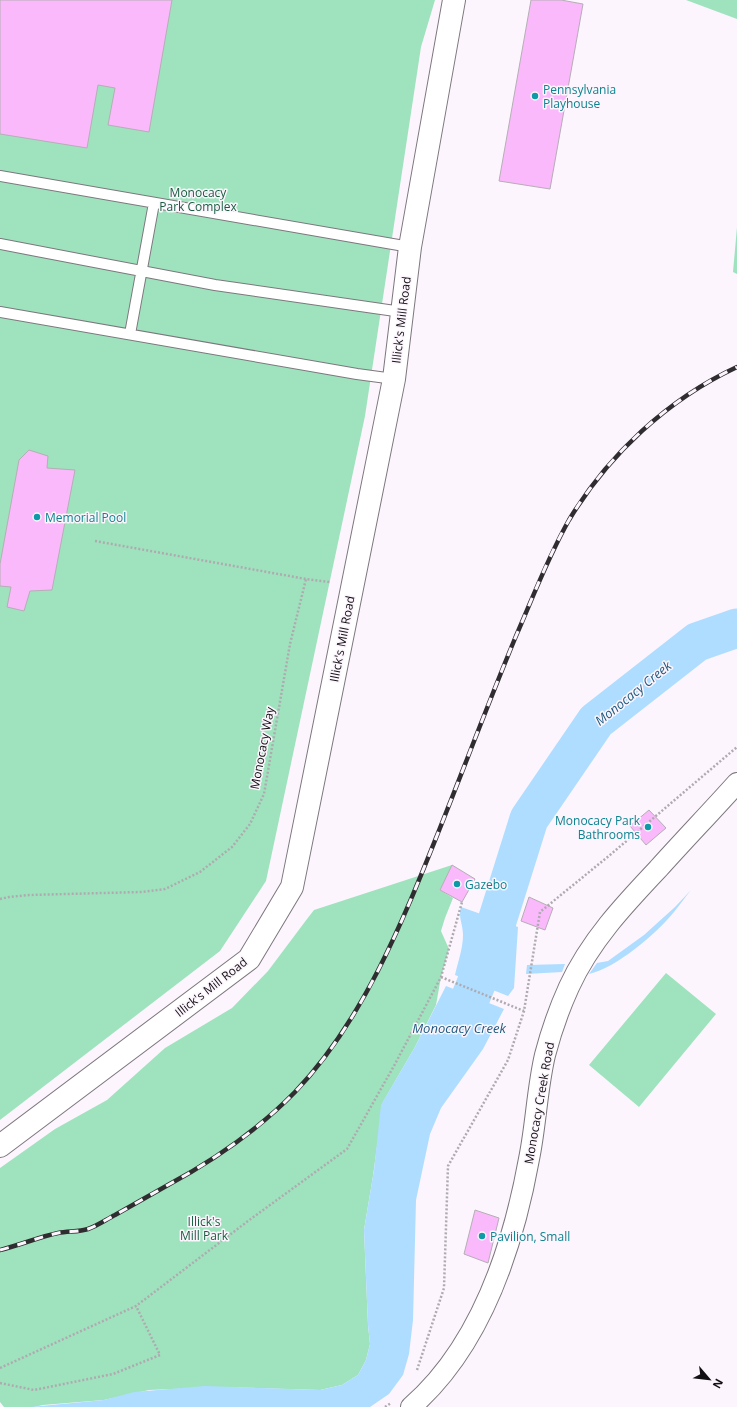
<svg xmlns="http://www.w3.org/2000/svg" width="737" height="1407" viewBox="0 0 737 1407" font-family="'Open Sans',sans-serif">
<rect width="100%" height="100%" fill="#fcf5fd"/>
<path fill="#9fe3be" d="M0,0H435L421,47L365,416L266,881L220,951L0,1120Z
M686,0H737V19Z
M737,227V274L733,272Z
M452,865L440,890L453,898L445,918L441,931L449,949L441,977L436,1005L415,1047L383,1102L373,1176L364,1230L368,1325L370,1344L366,1360L358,1375L342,1385L320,1390L224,1387L149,1390L104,1400L43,1405L34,1407H4L0,1402V1168L55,1129L107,1100L165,1048L232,1008L268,971L307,919L314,910Z
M666,973L716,1014L639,1107L589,1065Z"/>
<path fill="#aeddff" d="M691,890C685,897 680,905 674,912C656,934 616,968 589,974L597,963L608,961L644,935L675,907Z
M461,907L518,927L514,988L508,996L455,975C458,962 463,948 463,935C463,924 458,918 461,907Z
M565,964L562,972L526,974L527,965Z
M446,986L504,1009L483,1049L441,1108L430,1134L416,1200L413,1320L409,1354L403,1375L389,1394L370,1407H30L104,1400L134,1392L205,1386L320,1390L342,1385L358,1375L366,1360L370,1344L368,1325L364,1230L374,1170L381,1105L415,1047Z"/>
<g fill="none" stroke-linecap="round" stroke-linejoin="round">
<path stroke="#aeddff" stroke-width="39" d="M451,1045L481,972L529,819L596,721L697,642L737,628"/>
</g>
<path fill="#f9b9fb" stroke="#b5aeb5" d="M0,0H172L149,132L108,125L115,88L98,85L87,148L0,134Z
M531,0H561L583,4L550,189L499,181Z
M29,450L48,456L47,468L75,470L52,590L30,591L24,611L7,607L11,587L0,586V564L19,460Z
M649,810L666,828L646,845L630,826Z
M452,865L475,879L462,902L440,890Z
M529,897L553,908L545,930L521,921Z
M475,1210L499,1218L488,1263L464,1254Z"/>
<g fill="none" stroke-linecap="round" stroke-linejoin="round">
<g stroke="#7d777d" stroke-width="12">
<path id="service" d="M0,176L410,247
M0,244L215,285L402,312
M0,312L357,374L394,379
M130,334L154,203"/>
</g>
<g stroke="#7d777d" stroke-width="22">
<path id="minor" d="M411,1407C480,1347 513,1247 529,1159C536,1125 537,1089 545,1055C551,1032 559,1009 569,987C590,941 624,905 658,869C684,840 711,812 737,783"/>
</g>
<g stroke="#7d777d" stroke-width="24">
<path id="tertiary" d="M0,1146L249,959L292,887L394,379L410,247L454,0"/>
</g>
<path stroke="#afaab0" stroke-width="2.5" stroke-dasharray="2 2" stroke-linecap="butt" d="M95,541L306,579
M0,899L9,897L29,895L141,892L165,889L200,872L232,847L250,824L264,794L290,644L306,579L330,582
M441,977L524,1011
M0,1368L136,1306L248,1221L347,1149L395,1064L441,977L462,902
M417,1370L444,1288L448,1166L508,1060L524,1011L540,912L610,855L737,747
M0,1383L34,1390L113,1374L160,1355L136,1306
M385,1407L391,1403"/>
<use href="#service" stroke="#fff" stroke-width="10"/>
<use href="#minor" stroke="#fff" stroke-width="20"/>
<use href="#tertiary" stroke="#fff" stroke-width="22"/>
<g stroke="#302d30" stroke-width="4.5">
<path id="rail" d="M0,1250C20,1245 39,1237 58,1233C68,1231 79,1232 88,1229C97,1226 107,1219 115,1215C133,1205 150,1195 168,1185C214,1160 258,1130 295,1092C363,1021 402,923 438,833C464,768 489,701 516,636C533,597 548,557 569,520C608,455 668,399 737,367"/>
</g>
<use href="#rail" stroke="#fcf5fd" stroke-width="3" stroke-dasharray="9" stroke-linecap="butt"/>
</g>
<g fill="#0f9aa8" stroke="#fcf5fd" stroke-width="1.5">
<circle cx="535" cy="96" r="4"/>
<circle cx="37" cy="517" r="4"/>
<circle cx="648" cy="827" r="4"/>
<circle cx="457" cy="884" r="4"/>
<circle cx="482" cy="1236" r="4"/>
</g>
<g text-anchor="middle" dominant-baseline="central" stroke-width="3" stroke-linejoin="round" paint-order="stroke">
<g font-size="12" fill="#0d838f" stroke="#fcf5fd" text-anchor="start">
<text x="543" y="89">Pennsylvania<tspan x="543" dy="14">Playhouse</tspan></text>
<text x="45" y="517">Memorial Pool</text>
<text x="640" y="820" text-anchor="end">Monocacy Park<tspan x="640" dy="14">Bathrooms</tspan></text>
<text x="465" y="884">Gazebo</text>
<text x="490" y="1236">Pavilion, Small</text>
</g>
<g font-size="12" fill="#185d3f" stroke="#fcf5fd">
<text x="198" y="192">Monocacy<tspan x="198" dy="14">Park Complex</tspan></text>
<text x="204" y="1221">Illick's<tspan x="204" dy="14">Mill Park</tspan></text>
</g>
<g font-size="12" fill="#121012" stroke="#fcf5fd">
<text transform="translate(401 320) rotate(-83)">Illick's Mill Road</text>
<text transform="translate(342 639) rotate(-79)">Illick's Mill Road</text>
<text transform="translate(262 748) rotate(-79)">Monocacy Way</text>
<text transform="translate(211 987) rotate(-38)">Illick's Mill Road</text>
<text transform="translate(539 1103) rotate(-80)">Monocacy Creek Road</text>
</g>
<g font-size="13" font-style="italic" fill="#1f5a7f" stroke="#fcf5fd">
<text transform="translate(633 693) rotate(-39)">Monocacy Creek</text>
<text x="459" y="1028">Monocacy Creek</text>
</g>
</g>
<g transform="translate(709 1379) rotate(118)" stroke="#fcf5fd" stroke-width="3" paint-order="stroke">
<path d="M0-3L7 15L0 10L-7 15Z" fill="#121012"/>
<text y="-6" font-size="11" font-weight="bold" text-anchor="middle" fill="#121012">N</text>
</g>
</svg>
